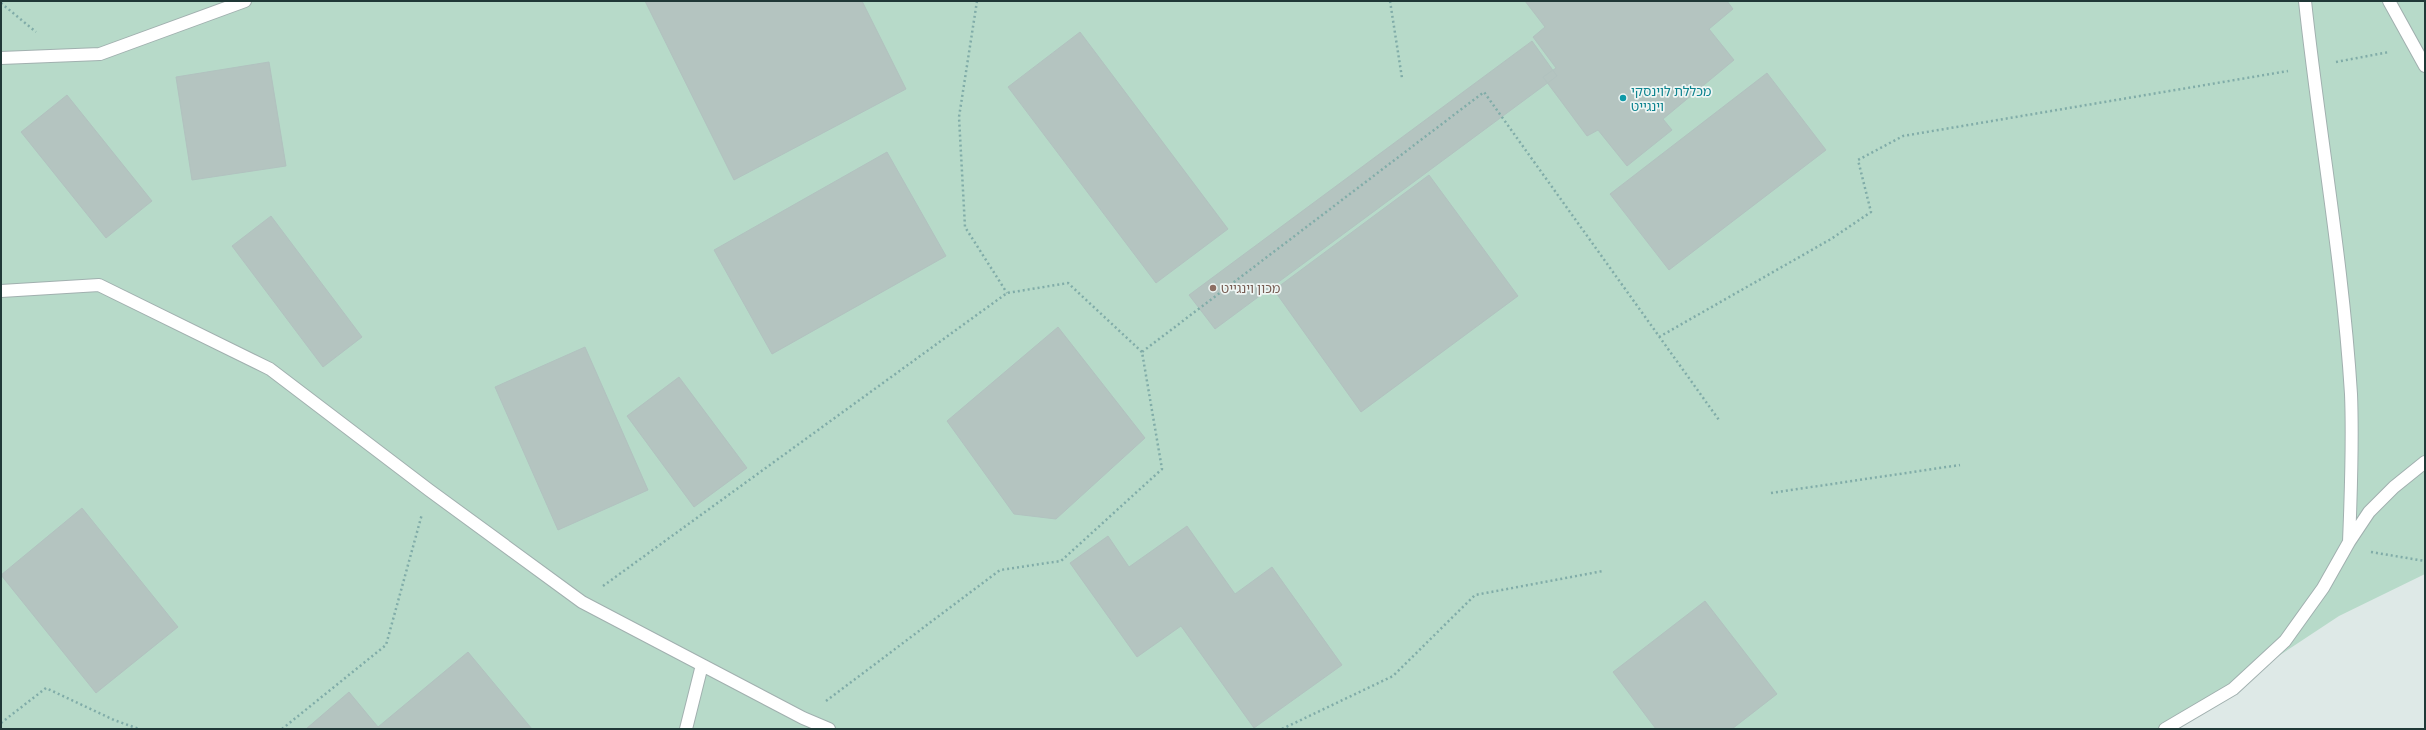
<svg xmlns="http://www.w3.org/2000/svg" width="2426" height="730" viewBox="0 0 2426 730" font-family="Karla,'Noto Sans Hebrew',sans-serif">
<rect width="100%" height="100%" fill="#dee9e7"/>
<path fill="#b7dac9" d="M1,1H2425V574L2339,616L2168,729H1Z"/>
<path fill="#b4c4c0" stroke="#b1c2bf" d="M645,1H862L906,89L734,180Z
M1525,1H1727L1733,9L1709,29L1734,60L1663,119L1672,130L1627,166L1598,130L1587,136L1543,77L1556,68L1533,37L1545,27Z
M1080,32L1228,229L1156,283L1008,87Z
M1532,41L1557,76L1215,329L1189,295Z
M269,62L286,166L192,180L176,77Z
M1767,73L1826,150L1669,270L1610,194Z
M67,95L152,201L106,238L21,132Z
M887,152L946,256L772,354L714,250Z
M1429,175L1518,296L1361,412L1274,290Z
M271,216L362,337L323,367L232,246Z
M1058,327L1145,438L1056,519L1014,514L947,421Z
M585,347L648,490L558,530L495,387Z
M679,377L747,468L694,507L627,416Z
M82,508L178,627L96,693L1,575Z
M1187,526L1235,594L1272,567L1342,665L1254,728L1181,626L1137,657L1070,563L1108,536L1129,567Z
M1705,601L1777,694L1732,729H1656L1613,672Z
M468,652L532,729H306L349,692L378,727Z"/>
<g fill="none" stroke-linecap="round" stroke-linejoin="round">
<g stroke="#a1b0af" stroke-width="14">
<path id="minor" d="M2305,1C2319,132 2343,263 2351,394C2353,443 2351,493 2349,542
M2389,1L2425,66
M1,58L100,54L245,1
M1,291L99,285L270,369L429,490L582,602L803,718L829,729
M686,729L702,665
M2165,729L2233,689L2285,641L2323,588L2349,542L2369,512L2394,487L2425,462"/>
</g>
<path stroke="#80aca8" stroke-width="2.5" stroke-dasharray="2 3" stroke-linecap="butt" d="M977,1L959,117L965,227L1007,293
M1390,1L1402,78
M1,3L36,32
M2336,62L2389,52
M1659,337L1831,239L1871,212L1858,160L1903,136L2288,71
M1771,493L1960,465
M2371,552L2425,561
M603,586L1007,293L1068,283L1142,352
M826,701L1000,570L1061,561L1162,469L1142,352L1484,92L1719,420
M1,723L46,688L114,720L139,729
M282,729L386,645L422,514
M1282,729L1393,676L1475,595L1603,571"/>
<use href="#minor" stroke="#fff" stroke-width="12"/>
</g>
<circle fill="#0f9aa8" stroke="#eef6f4" stroke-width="1.5" cx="1623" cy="98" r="4"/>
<circle fill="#8d6e63" stroke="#eef6f4" stroke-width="1.5" cx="1213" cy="288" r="4"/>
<g text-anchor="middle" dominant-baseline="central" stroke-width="3.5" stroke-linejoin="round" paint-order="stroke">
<g font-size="13" fill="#0d838f" stroke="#eef6f4" text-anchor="start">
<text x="1631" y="91">מכללת לוינסקי<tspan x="1631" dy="15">וינגייט</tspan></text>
</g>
<g font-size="13" fill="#785e54" stroke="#eef6f4" text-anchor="start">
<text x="1221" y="288">מכון וינגייט</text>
</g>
</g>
<rect width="2426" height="730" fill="none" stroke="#203837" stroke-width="4"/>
</svg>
